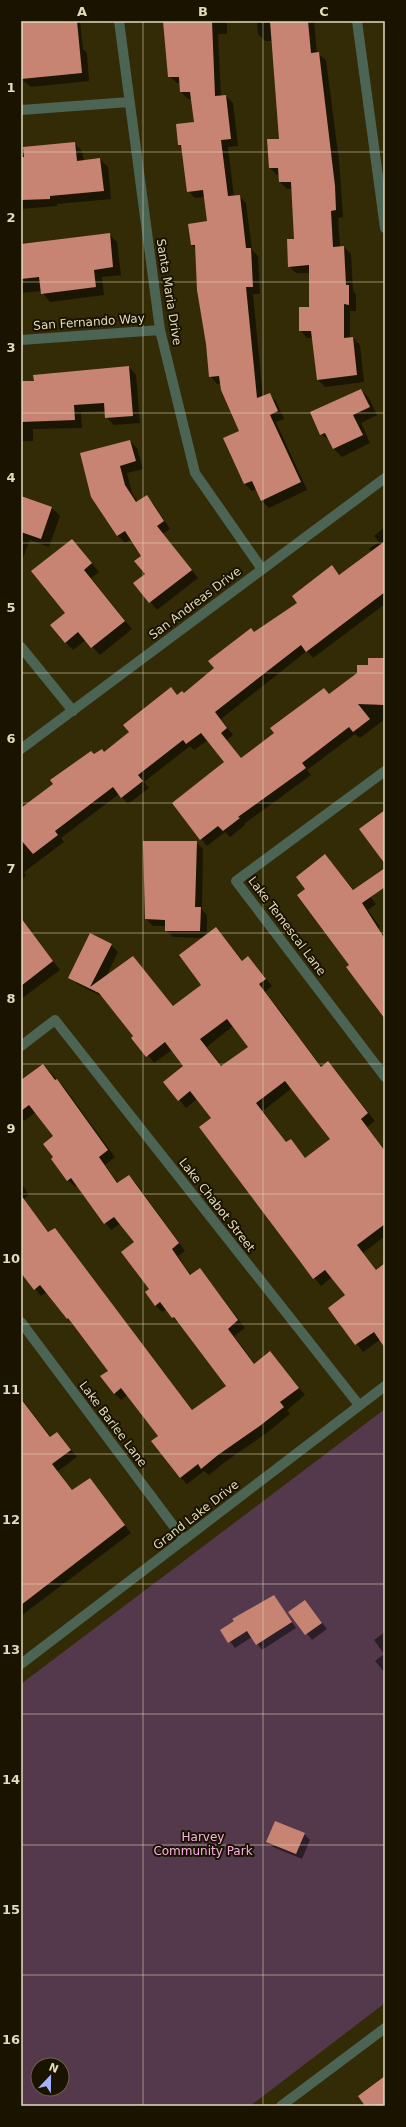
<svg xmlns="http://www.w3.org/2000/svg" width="406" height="2127" viewBox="0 0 406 2127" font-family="'DejaVu Sans',sans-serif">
<rect width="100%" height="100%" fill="#332a06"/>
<path fill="#54394d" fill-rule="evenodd" d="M385,1409V2003L250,2106H21V1684ZM38,2065H62V2089H38Z"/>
<path fill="#0007" fill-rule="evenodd" d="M21,21H80L83,49L87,53L89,81L31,87L21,79Z
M164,21H227V34H218L221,97L226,96L233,103L238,146L228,147L234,197L239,196L246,203L252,250L258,256L260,294H253L263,397L269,394L276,401L284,419L276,422L307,490L269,508L262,501L256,489L252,491L245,484L224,438L240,431L221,383L217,384L210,376L196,249L192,245L209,222L205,197L195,198L188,191L183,148L179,145L195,123L192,99H188L181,92V83H177L169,76Z
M257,21H314L317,53L326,60L339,160L343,217L338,218L340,247H344L351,254L353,291L356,294V311H350V338H353L360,345L364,382L325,387L318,380L313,338H307L300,330L310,308V273H296L289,266L295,240L292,189H287L280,182V175H277L270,168L281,140L273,41H265L258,34Z
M74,143L82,151L84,161L100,159L108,167L111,199L57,204V206L21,209V151Z
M109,234L117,242L121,275L102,277L104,295L50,302L41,291L21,293V245Z
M129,367L136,375L140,423L114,425L106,417L105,411L81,412L82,428L33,429V441H21V382H35Z
M361,390L369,398L377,415L361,423L370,443L342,457L334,449L330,441L321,434Z
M130,441L137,448L143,469L127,473L132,493L138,502L147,497L154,504L170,529L163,534L198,578L157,610L135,583L146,574L143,556L132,539L125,543L118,536L92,496Z
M21,497L52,508L60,516L49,547L30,540L23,558H21Z
M385,527V604L313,658L307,651L221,719L233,735L227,740L241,759L369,666L385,659V719L360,738L355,734L307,770L311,775L244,824L245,825L230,837L225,832L207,846L173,803L225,762L208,740L194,750L190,746L144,782L149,788L128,804L119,794L61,838L64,842L24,872L26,876L21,880V806L23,808L94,755L104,753L178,696L184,694L255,633L299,603L332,567L340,575L372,552L369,549L379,542L374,536Z
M72,540L99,572L91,578L132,629L100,655L86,640L73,650L65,642Z
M196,842L203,849L202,910L207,915V935L216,928L243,961L248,957L255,965L272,986L265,992L289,1022L288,1023L322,1067L328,1063L335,1070L375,1121L367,1127L385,1150V1236L363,1253L377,1271L385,1265V1343L381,1339L363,1352L329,1308L347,1295L332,1277L321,1286L299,1259L212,1118L197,1099L186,1108L165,1082L185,1066L172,1050L154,1063L105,998L77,984L70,977L111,945L118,952L106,977L133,957L174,1007L203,985V938L173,937L166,930V926H153L146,919ZM233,1026L249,1047L222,1066L207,1047ZM292,1088L331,1139L306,1159L290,1140L287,1143L263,1111Z
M325,855L354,890L367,892L376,904L368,910L380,927L378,929L385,938V1019L374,1005L375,1004L306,889Z
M23,923L60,970L21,999V925Z
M43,1065L64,1087L115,1157L105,1165L118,1183L129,1176L136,1183L185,1251L178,1256L191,1275L200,1269L245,1328L234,1336L255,1364L270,1353L305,1395L287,1410L290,1414L268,1432L225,1462L209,1475L204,1471L187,1484L180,1477L159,1436L127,1395L121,1400L114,1393L110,1371L74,1326L47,1292L41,1296L21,1271V1183L29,1195L24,1199L49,1233L54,1229L61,1236L193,1411L227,1386L180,1324L173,1318L178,1315L167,1309L162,1312L155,1305L135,1242L120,1224L111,1230L77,1186L75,1187L68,1180L54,1157V1137L36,1112L24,1121L21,1118V1081Z
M21,1398L51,1437L57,1433L77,1457L58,1471L73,1491L89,1479L131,1533L21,1616Z
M274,1596L296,1628L262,1650L252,1637L235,1648L221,1630Z
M305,1601L327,1629L312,1640L290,1612Z
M385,1632V1673L375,1661L384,1654L374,1640Z
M304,1834L310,1840L302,1859L273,1847L267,1842Z"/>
<path fill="#c88472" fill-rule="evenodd" d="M21,21H77L82,73L21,79Z
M163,21H212L215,96L226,95L231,139L221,140L228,196L240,195L246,248H251L253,287H246L257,398L270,393L278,411L270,415L301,482L261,501L252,481L244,484L223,438L239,431L221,390L219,376L209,377L206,344L197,290L195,245H191L188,224L207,221L203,190L187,192L181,145H178L176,124L194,122L190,92H180L179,77H168Z
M270,21H308L311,53L319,52L335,186L336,210L331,211L333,247L344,246L346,285H349V305L344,304V338L353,337L357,375L317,380L311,331H299V307H309V265L288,267L287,239H294L291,182H279L278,168H269L267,139H279Z
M75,142L77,161L100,158L104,191L50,196V199L21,200V157H24L23,147Z
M110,233L113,267L94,270L96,287L41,294L39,277L21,279V244Z
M129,366L133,416L105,418L104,403L74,405L75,420L21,422V381H34L33,375Z
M361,389L370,407L353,415L363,435L333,449L325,433L320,435L310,412Z
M130,440L136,461L120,466L125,485L136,502L147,495L164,521L157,526L192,570L149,603L133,583L145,574L134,561L141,556L125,531L117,536L91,497L80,453Z
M21,496L52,507L41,539L21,532Z
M72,539L92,563L84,570L125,621L91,648L78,632L65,643L50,625L65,613L31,571Z
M385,541V592L306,652L301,645L215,712L227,728L221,733L241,758L274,733L270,728L324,688L329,694L357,673V665H368V658H385V705L358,704L370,719L353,732L349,727L302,763L306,768L238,817L240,818L223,831L218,826L200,840L172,803L224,762L201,733L186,744L183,740L138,775L143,781L121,798L113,787L55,831L58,835L33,854L21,840V808L53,784L50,780L91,751L94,754L102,749L104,752L129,732L123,725L171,687L177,695L182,691L184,693L214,668L208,661L251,628L254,632L297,603L292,596L332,565L339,575Z
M385,810V864L359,829Z
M143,841H197L195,907H201L200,931H165V920L145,919Z
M325,854L353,890L385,868V887L362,903L385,939V1019L346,967L349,965L297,895L305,889L296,877Z
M21,918L53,961L21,986Z
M216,927L242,961L248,956L266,979L259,984L321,1067L328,1061L368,1113L361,1119L385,1151V1224L357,1245L376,1270L385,1263V1348L374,1332L355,1345L328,1308L345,1295L325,1270L313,1279L299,1260L199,1127L211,1118L190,1091L178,1101L163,1082L183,1066L165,1042L146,1057L131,1038L133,1036L99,993L68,978L90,933L112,944L90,987L133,956L173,1006L201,985L179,955ZM227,1019L248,1047L221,1066L200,1039ZM285,1081L330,1139L305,1158L291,1139L286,1142L256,1103Z
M43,1064L55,1080L57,1079L108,1150L99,1157L117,1183L129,1175L179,1243L172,1249L190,1275L200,1268L238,1320L228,1329L254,1364L270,1351L299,1388L280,1402L284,1407L261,1425L218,1455L201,1469L198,1464L180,1478L151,1441L158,1436L121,1388L114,1394L100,1376L108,1371L68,1318L67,1319L40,1285L34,1290L21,1273V1195L48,1232L55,1228L192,1410L226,1386L174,1317L172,1318L160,1302L155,1306L145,1292L149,1289L121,1252L134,1242L114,1217L104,1224L71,1178L67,1181L51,1159L53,1157L43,1144L53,1136L29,1105L21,1111V1080Z
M21,1399L50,1437L57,1432L71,1450L52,1464L72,1490L90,1478L125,1525L21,1605Z
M274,1595L292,1622L256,1645L247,1631L228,1643L220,1630L234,1621L232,1619Z
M305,1600L322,1623L305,1635L288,1612Z
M275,1821L305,1833L296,1854L266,1842Z
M385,2076V2106H365L358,2096Z"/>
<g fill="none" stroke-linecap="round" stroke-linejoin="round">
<path stroke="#4b6454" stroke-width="10" d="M119,21L160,330L195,473L262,569
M357,21L385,228
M21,110L129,102
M21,340L160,330
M21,647L73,711
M385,771L236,881L385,1077
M21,1046L55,1020L359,1405
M21,1322L184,1540
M21,1664L385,1386
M281,2106L385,2028"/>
<path stroke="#4b6454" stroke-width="10" d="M21,749L385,478"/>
</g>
<path fill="none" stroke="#e3dbbb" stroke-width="1" stroke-opacity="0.55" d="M143,21V2106M263,21V2106M21,152H385M21,282H385M21,413H385M21,543H385M21,673H385M21,803H385M21,933H385M21,1064H385M21,1194H385M21,1324H385M21,1454H385M21,1584H385M21,1714H385M21,1845H385M21,1975H385"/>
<g text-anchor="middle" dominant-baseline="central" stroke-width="4" stroke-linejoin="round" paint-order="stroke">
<g font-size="12" fill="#e3dbbb" stroke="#191300">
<text transform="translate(169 292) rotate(81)">Santa Maria Drive</text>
<text transform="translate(89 322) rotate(-4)">San Fernando Way</text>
<text transform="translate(195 603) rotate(-37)">San Andreas Drive</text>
<text transform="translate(287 926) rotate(53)">Lake Temescal Lane</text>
<text transform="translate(217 1205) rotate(52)">Lake Chabot Street</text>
<text transform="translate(113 1424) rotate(53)">Lake Barlee Lane</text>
<text transform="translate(196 1515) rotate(-38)">Grand Lake Drive</text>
</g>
<g font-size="12" fill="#f9b0e6" stroke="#191300">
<text x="203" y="1837">Harvey<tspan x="203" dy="14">Community Park</tspan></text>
</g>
</g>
<rect width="406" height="2127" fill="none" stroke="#191300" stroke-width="44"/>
<g transform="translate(50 2077) rotate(22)"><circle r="19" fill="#191300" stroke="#6a634b"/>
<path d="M0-3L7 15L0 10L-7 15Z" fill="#a5b1fc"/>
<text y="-6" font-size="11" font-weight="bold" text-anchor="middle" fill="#e3dbbb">N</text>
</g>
<rect x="22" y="22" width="362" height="2083" fill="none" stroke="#e3dbbb" stroke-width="1.5"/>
<g font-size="13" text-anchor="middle" font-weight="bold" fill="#e3dbbb">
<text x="82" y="16">A</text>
<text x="203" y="16">B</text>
<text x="324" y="16">C</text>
<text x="11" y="92">1</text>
<text x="11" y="222">2</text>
<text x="11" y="352">3</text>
<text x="11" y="482">4</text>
<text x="11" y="612">5</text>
<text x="11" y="743">6</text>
<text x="11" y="873">7</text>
<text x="11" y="1003">8</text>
<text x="11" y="1133">9</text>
<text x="11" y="1263">10</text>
<text x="11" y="1394">11</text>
<text x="11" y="1524">12</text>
<text x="11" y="1654">13</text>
<text x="11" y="1784">14</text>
<text x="11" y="1914">15</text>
<text x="11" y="2044">16</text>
</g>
</svg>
